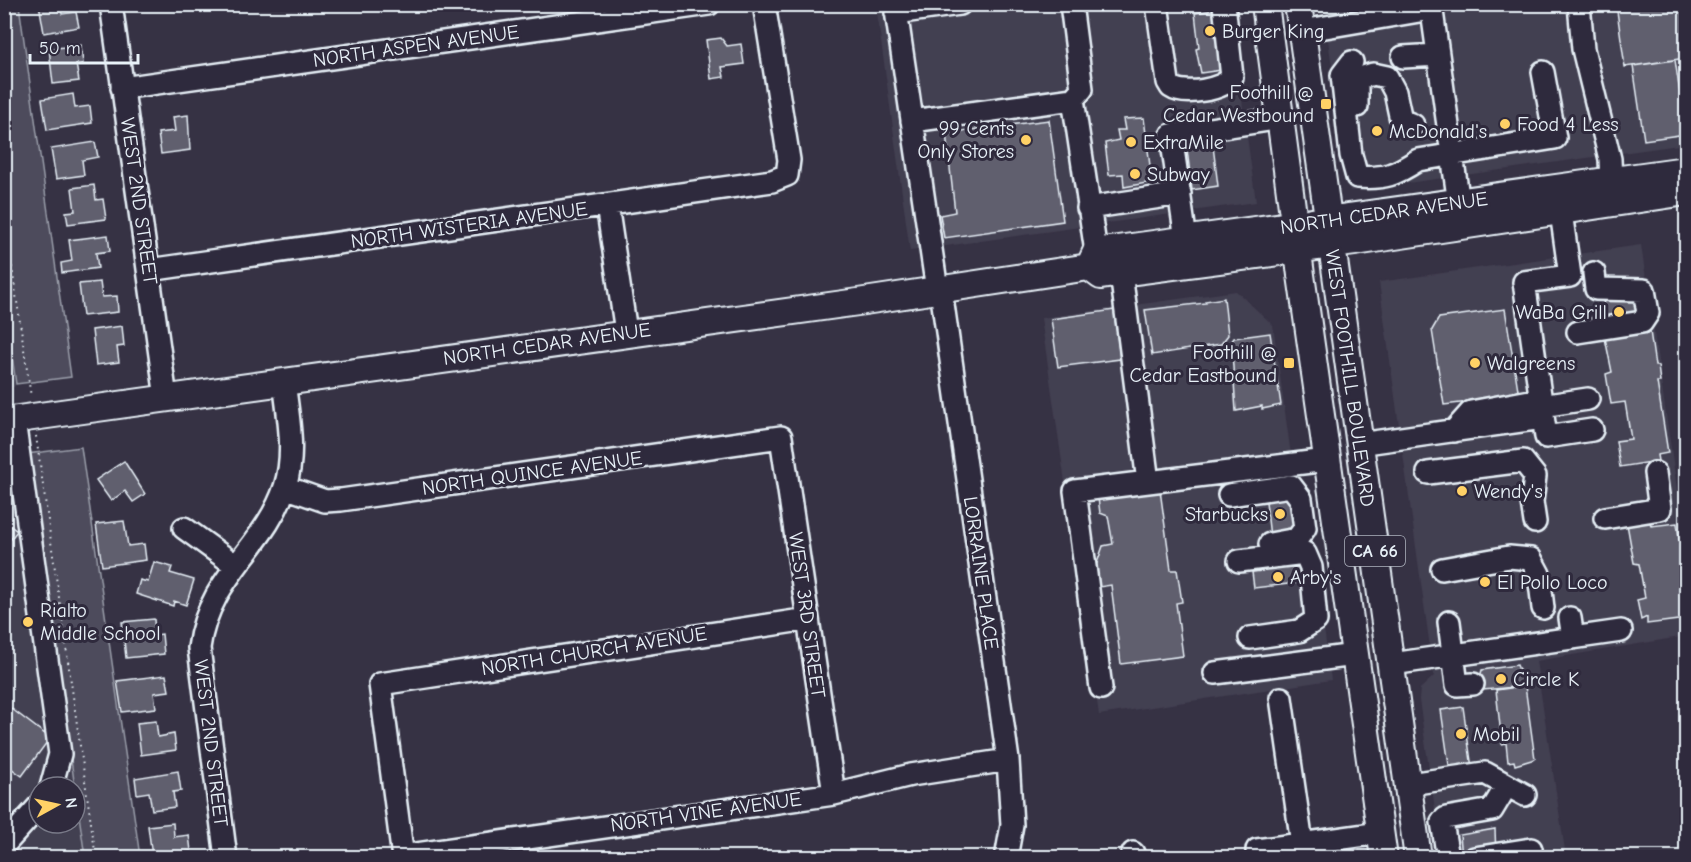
<svg xmlns="http://www.w3.org/2000/svg" width="1691" height="862" viewBox="0 0 1691 862" font-family="'Comic Neue',sans-serif">
<rect width="100%" height="100%" fill="#363244"/>
<filter id="ink" filterUnits="userSpaceOnUse"><feTurbulence type="fractalNoise" baseFrequency=".0167" numOctaves="2"/><feDisplacementMap in="SourceGraphic" scale="12" xChannelSelector="R" yChannelSelector="G"/><feConvolveMatrix kernelMatrix="1 2 1 2 8 2 1 2 1" color-interpolation-filters="sRGB"/></filter>
<g filter="url(#ink)">
<path fill="#433f51" d="M876,5H1229L1256,202L910,251Z
M1323,5H1686V144L1350,191Z
M1641,245L1686,550V636L1536,661L1566,857H1442L1419,700L1420,689L1434,676L1379,282Z
M1236,291L1273,325L1294,477L1304,482L1331,680L1099,715L1041,318Z
M4,300L16,384L14,387L5,388Z
M27,454L75,787H39V823H75V788L85,857H5L4,457Z"/>
<path fill="#4d4b5c" stroke="#9a9eaa" stroke-width="1.5" d="M4,5H19L71,377L16,384L4,300Z
M81,447L140,857H85L27,454Z"/>
<path fill="#605e6e" stroke="#e8f1f8" stroke-width="1.5" d="M39,4H60L62,14L76,12L79,27L44,33Z
M1616,4H1686V58L1625,67Z
M1220,9L1228,69L1201,73L1196,49L1199,48L1195,13Z
M721,38L727,46L741,44L744,64L722,67L724,77L711,79L706,40Z
M81,45L83,64H76L79,81L53,84L49,49Z
M1675,60L1686,134L1644,140L1633,66Z
M73,94L75,108L90,106L92,123L47,130L42,99Z
M188,115L190,150L161,154L158,133L175,131L173,117Z
M1144,118L1152,182L1124,187L1123,174L1109,175L1105,143L1119,140L1117,130H1125L1123,119Z
M1049,120L1063,221L944,238L940,215L955,212L946,133Z
M1211,130L1218,186L1192,190L1185,133Z
M95,142L98,157L82,160L84,175L56,179L51,149Z
M94,185L96,200L103,199L106,219L68,224L66,212L75,211L72,188Z
M108,235L110,251L96,253L98,268L62,273L61,263L72,261L69,240Z
M100,282L102,297L117,296L118,312L83,316L79,284Z
M1639,297L1641,315L1598,324L1596,308L1604,307L1603,299L1612,298V301Z
M1224,298L1228,335L1221,344L1152,355L1145,310L1206,303L1205,301Z
M1505,309L1519,396L1444,405L1432,330L1439,318Z
M1114,310L1120,359L1058,367L1051,319Z
M122,326L124,346L117,347L119,362L96,365L92,330Z
M1650,331L1655,366H1658L1660,382H1657L1668,453L1657,455L1658,461L1620,467L1616,441L1631,439L1625,402L1611,404L1606,374L1612,372L1605,338Z
M1270,333L1281,405L1262,409V406L1236,411L1232,352L1227,348L1234,338Z
M124,461L145,494L133,502L125,491L111,501L96,480Z
M1264,484L1290,491L1295,533L1270,537Z
M1160,490L1171,570H1177L1182,602L1176,603L1183,656L1121,664L1111,585L1099,587L1096,566L1103,546L1113,544L1108,516L1100,513L1098,498Z
M4,521L17,531L4,548Z
M124,521L128,546L144,544L146,560L102,566L96,524Z
M1650,521L1651,526L1677,523L1686,586V619L1647,624V617L1641,620L1637,600L1645,598L1639,564L1634,563L1627,524Z
M1303,561L1305,582L1254,588L1252,572L1262,571L1260,567Z
M154,562L172,567L170,573L194,580L186,605L174,601L173,606L136,594L140,580L148,582Z
M154,619L155,635L162,634L164,654L126,658L122,622Z
M1517,665L1525,686L1483,690L1480,677L1482,670Z
M166,675L169,691L154,693L156,708L122,712L117,681Z
M1525,686L1535,759L1515,765L1514,761L1508,762L1506,743L1502,744L1496,690Z
M4,703L50,738L22,776L4,763Z
M1463,707L1472,768L1450,772L1441,710Z
M156,721L158,737L174,734L176,750L141,755L137,723Z
M178,771L181,791L173,792L175,807L152,810L149,792L137,794L135,778Z
M173,823L174,837L189,835L191,851L152,856L148,826Z
M1495,829L1496,857L1462,858L1460,835Z"/>
<g fill="none" stroke-linecap="round" stroke-linejoin="round">
<g stroke="#e8f1f8" stroke-width="26">
<path id="minor" d="M111,4L166,398
M895,4L937,290
M1071,4L1082,89L1073,99
M1157,4L1168,82L1171,87C1184,96 1223,90 1232,77L1224,4
M1431,4L1459,204
M1579,4L1583,49L1610,159L1611,182
M896,13L960,4
M1302,31L1431,9
M1403,57L1438,55
M1352,62L1342,75L1351,155L1357,177C1385,179 1395,175 1418,160L1555,138L1543,72
M122,88L709,4
M1357,106V79L1373,74L1387,77L1395,92L1401,120L1413,125
M912,121L1073,99L1096,252
M607,205L626,332
M1088,208L1180,194
M1561,212L1570,276L1524,282L1546,437L1592,430
M1186,240L1171,135L1281,118
M149,270L772,181L787,175L789,160L764,4
M1121,273L1148,482
M941,290L1008,760L1012,825L1006,858
M1578,332L1642,322L1648,313L1644,290L1596,289L1594,273
M1541,406L1588,399
M14,420L60,754L51,787
M1454,431L1471,412L1541,399
M1359,444L1543,418
M1428,473L1523,461L1535,476L1532,502L1535,522
M285,487L325,501L341,500L781,437L834,794
M1229,495L1291,486L1301,499L1305,528L1297,539L1270,544
M1605,518L1660,509L1655,473
M184,528L235,565
M1239,561L1305,553L1311,567L1316,620L1299,631L1250,638
M1442,569L1509,557L1531,559L1539,574L1543,608
M1570,618L1573,638
M1449,622L1457,685L1473,684
M1392,664L1621,631
M1215,673L1355,655
M1101,688L1075,491L1327,460
M1281,698L1302,844
M1409,784L1485,773L1525,795
M4,845L39,806
M1133,853L1134,858
M402,856L834,794L911,775L1008,760
M226,858L199,648C208,577 265,548 285,487C296,453 288,416 284,381
M403,858L380,684L808,619
M1258,858L1257,850L1380,833
M1448,858L1442,822L1446,818L1492,810L1507,785
M1474,858L1531,849"/>
</g>
<g stroke="#e8f1f8" stroke-width="30">
<path id="major" d="M1265,4L1301,275L1384,858
M1298,4L1418,858
M1089,267L1096,252L1686,170
M4,421L858,302L1089,267L1101,276L1121,273L1355,242L1686,192"/>
</g>
<path stroke="#e8f1f8" stroke-width="2" stroke-dasharray="1.5 4.5" stroke-linecap="butt" d="M4,213L31,397
M36,436L96,858"/>
<use href="#minor" stroke="#2f2a3d" stroke-width="21"/>
<use href="#major" stroke="#2f2a3d" stroke-width="26"/>
</g>
</g>
<g fill="#ffd166" stroke="#2f2a3d" stroke-width="2">
<circle cx="1210" cy="31" r="6"/>
<rect x="1320" y="98" width="12" height="12" rx="3"/>
<circle cx="1505" cy="124" r="6"/>
<circle cx="1377" cy="131" r="6"/>
<circle cx="1026" cy="140" r="6"/>
<circle cx="1131" cy="142" r="6"/>
<circle cx="1135" cy="174" r="6"/>
<circle cx="1619" cy="312" r="6"/>
<rect x="1283" y="357" width="12" height="12" rx="3"/>
<circle cx="1475" cy="363" r="6"/>
<circle cx="1462" cy="491" r="6"/>
<circle cx="1280" cy="514" r="6"/>
<circle cx="1278" cy="577" r="6"/>
<circle cx="1485" cy="582" r="6"/>
<circle cx="28" cy="622" r="6"/>
<circle cx="1501" cy="679" r="6"/>
<circle cx="1461" cy="734" r="6"/>
</g>
<g text-anchor="middle" dominant-baseline="central" stroke-width="6" stroke-linejoin="round" paint-order="stroke">
<rect fill="#2f2a3d" stroke="#b0b5c0" stroke-width="1.5" x="1345" y="536" width="60" height="30" rx="4.5"/>
<g font-size="18" font-weight="bold" fill="#e8f1f8">
<text x="1375" y="551">CA 66</text>
</g>
<g font-size="20" fill="#e8f1f8" stroke="#2f2a3d" text-anchor="start">
<text x="1222" y="31">Burger King</text>
<text x="1314" y="92" text-anchor="end">Foothill @<tspan x="1314" dy="23">Cedar Westbound</tspan></text>
<text x="1517" y="124">Food 4 Less</text>
<text x="1014" y="128" text-anchor="end">99 Cents<tspan x="1014" dy="23">Only Stores</tspan></text>
<text x="1389" y="131">McDonald's</text>
<text x="1143" y="142">ExtraMile</text>
<text x="1147" y="174">Subway</text>
<text x="1607" y="312" text-anchor="end">WaBa Grill</text>
<text x="1277" y="352" text-anchor="end">Foothill @<tspan x="1277" dy="23">Cedar Eastbound</tspan></text>
<text x="1487" y="363">Walgreens</text>
<text x="1474" y="491">Wendy's</text>
<text x="1268" y="514" text-anchor="end">Starbucks</text>
<text x="1290" y="577">Arby's</text>
<text x="1497" y="582">El Pollo Loco</text>
<text x="40" y="610">Rialto<tspan x="40" dy="23">Middle School</tspan></text>
<text x="1513" y="679">Circle K</text>
<text x="1473" y="734">Mobil</text>
</g>
<g font-size="20" fill="#e8f1f8" stroke="#2f2a3d">
<text transform="translate(416 46) rotate(-8)">NORTH ASPEN AVENUE</text>
<text transform="translate(139 201) rotate(82)">WEST 2ND STREET</text>
<text transform="translate(1384 213) rotate(-8)">NORTH CEDAR AVENUE</text>
<text transform="translate(469 225) rotate(-8)">NORTH WISTERIA AVENUE</text>
<text transform="translate(547 344) rotate(-8)">NORTH CEDAR AVENUE</text>
<text transform="translate(1350 378) rotate(82)">WEST FOOTHILL BOULEVARD</text>
<text transform="translate(532 473) rotate(-8)">NORTH QUINCE AVENUE</text>
<text transform="translate(981 573) rotate(82)">LORRAINE PLACE</text>
<text transform="translate(807 615) rotate(82)">WEST 3RD STREET</text>
<text transform="translate(594 651) rotate(-9)">NORTH CHURCH AVENUE</text>
<text transform="translate(211 743) rotate(83)">WEST 2ND STREET</text>
<text transform="translate(706 812) rotate(-8)">NORTH VINE AVENUE</text>
</g>
</g>
<rect width="1691" height="862" fill="none" stroke="#2f2a3d" stroke-width="24"/>
<rect x="12" y="12" width="1667" height="838" fill="none" stroke="#e8f1f8" stroke-width="2" filter="url(#ink)"/>
<g transform="translate(57 805) rotate(82)"><circle r="28" fill="#2f2a3d" stroke="#797a88" stroke-width="1.5"/>
<path d="M0-4.5L10 22L0 15L-10 22Z" fill="#ffd166"/>
<text y="-9" font-size="16" font-weight="bold" text-anchor="middle" fill="#e8f1f8">N</text>
</g>
<path d="M30 54v9h108v-9" fill="none" stroke="#e8f1f8" stroke-width="3"/>
<text x="39" y="54" font-size="18" fill="#e8f1f8" stroke="#2f2a3d" stroke-width="4.5" paint-order="stroke">50 m</text>
</svg>
